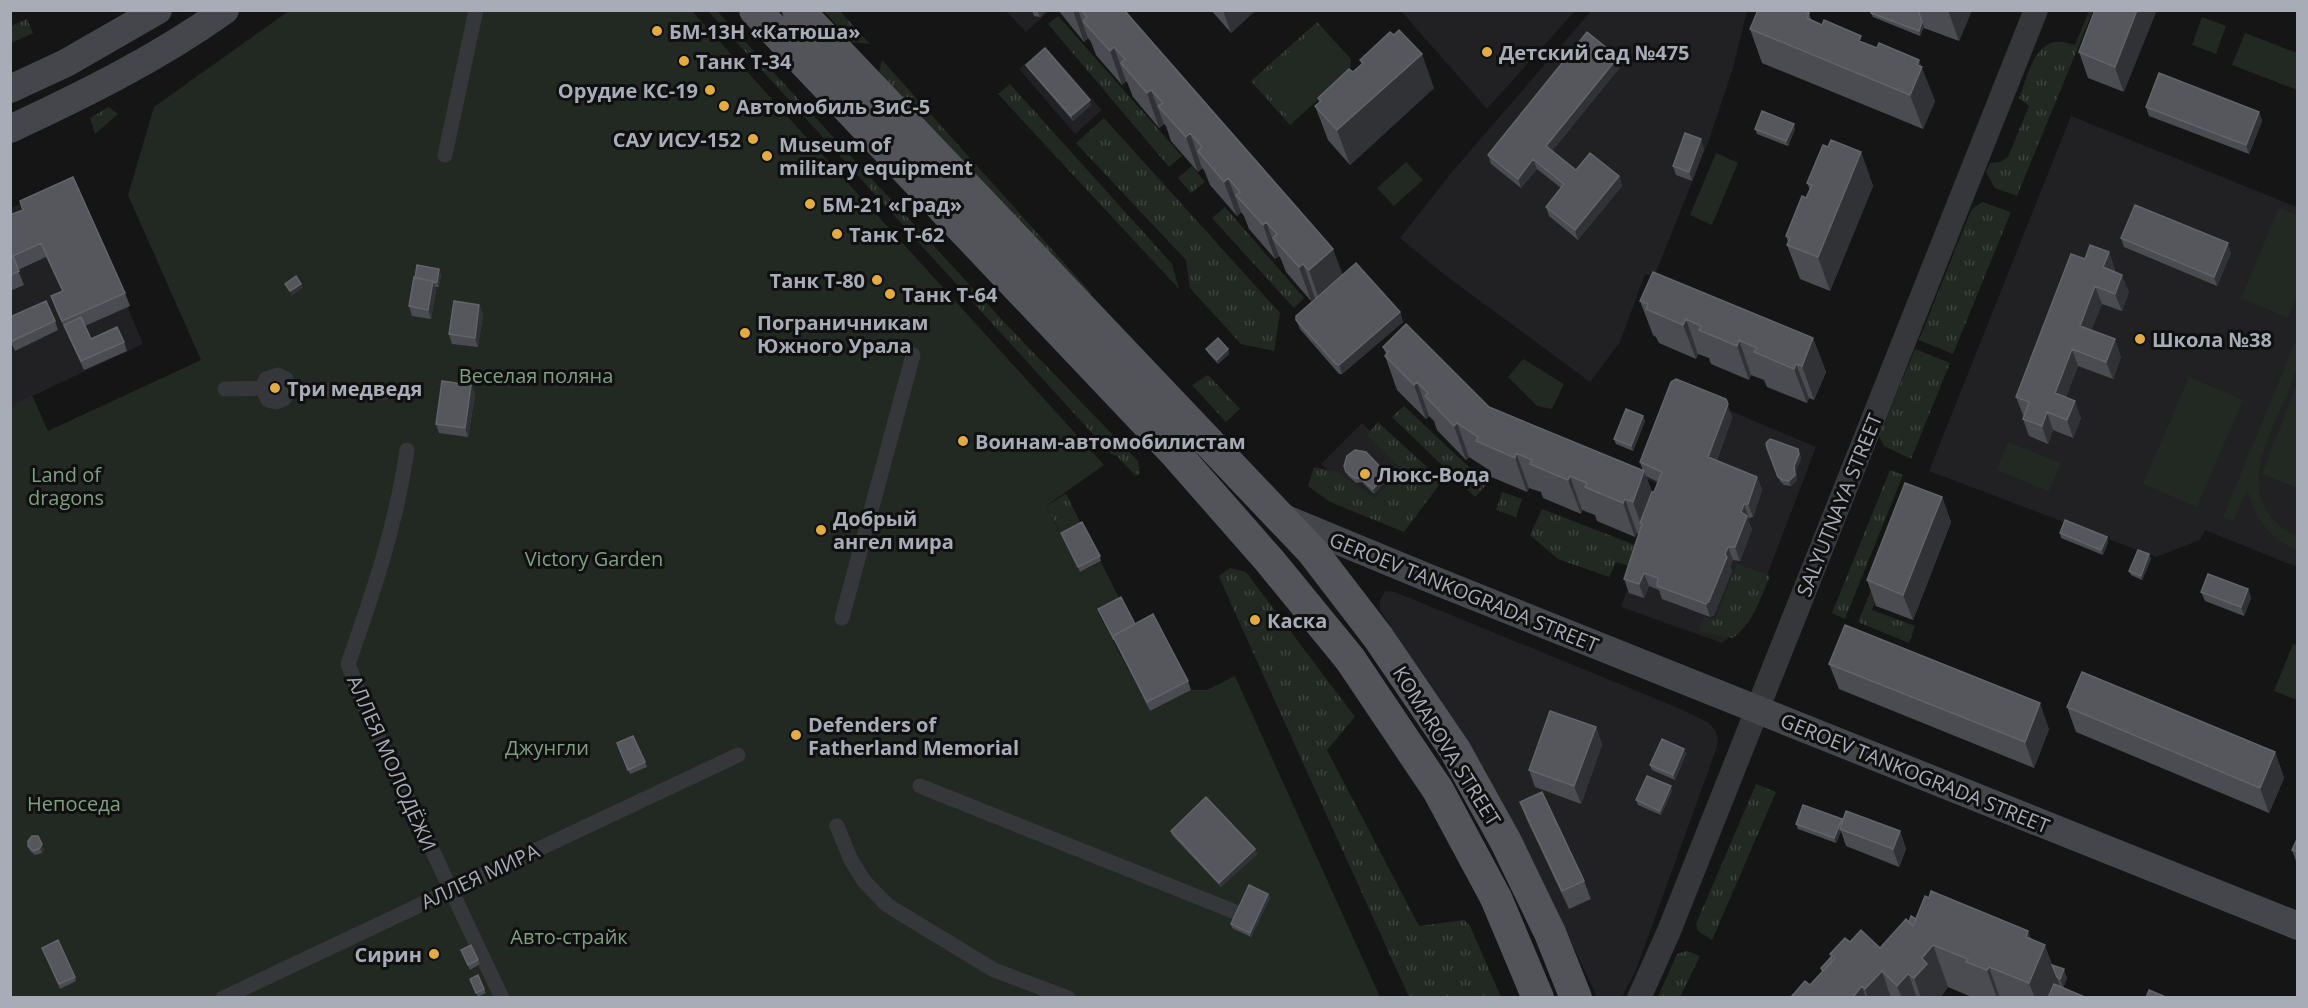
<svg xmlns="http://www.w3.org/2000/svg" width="2308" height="1008" viewBox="0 0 2308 1008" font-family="'Open Sans',sans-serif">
<defs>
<pattern id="grass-tufts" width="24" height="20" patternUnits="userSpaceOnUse" patternTransform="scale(1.5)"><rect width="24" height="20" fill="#212922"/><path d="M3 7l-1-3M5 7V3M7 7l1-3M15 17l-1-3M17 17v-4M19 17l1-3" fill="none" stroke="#3e4540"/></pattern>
</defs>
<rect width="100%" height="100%" fill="#151516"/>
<path fill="#212123" d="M1006,11H1049L1026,32Z
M1401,11H1575L1487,109Z
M1591,11H1747L1733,68L1709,140L1654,277L1645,274L1620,342L1590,382L1445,275L1400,238L1452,172Z
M1045,46L1102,110L1075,134L1019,69Z
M2071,116L2297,207V567L2205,530L2200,540L2156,557L1929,471Z
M75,179L130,306L128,308L143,344L11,406V208Z
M1678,389L1816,447L1766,578L1742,628L1722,643L1621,607L1664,486L1643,478Z
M1362,423L1412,472L1375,510L1321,464Z
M1385,591L1395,592L1671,705L1708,722L1715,730L1718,738L1717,747L1636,970L1622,997H1597L1546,889L1468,747L1380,610V600Z"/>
<path fill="url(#grass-tufts)" d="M708,11H717L1003,321L1138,461L1140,473L1136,476L1117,456L1111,454Z
M824,11H840L870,44L852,42Z
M2089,11H2093L2017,196L1995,188L1986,172L1990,163L2000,162L2008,157L2029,106L2019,98C2026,81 2032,50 2051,43C2059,40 2067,43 2075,45Z
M1058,16L1182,156L1169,167L1048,24Z
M27,19L33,33L11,43V26Z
M1317,22L1351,59L1350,71L1290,125L1251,81Z
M882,60L1091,293L1090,295L890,86L879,72Z
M1010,84L1172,264L1179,289L998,94Z
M109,107L118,114L95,134L90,118Z
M1104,118L1280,313L1274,351L1241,344L1190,288L1186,260L1076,143Z
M1192,166L1205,182L1191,193L1178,178Z
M1982,202L2011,212L1953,354L1919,340L1970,213L1973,208Z
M1225,207L1304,298L1294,308L1212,218Z
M1915,349L1950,363L1911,459L1884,446L1879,436Z
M1208,375L1240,409L1226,422L1192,385Z
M1404,406L1487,484L1475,497L1392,417Z
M1378,422L1442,481L1404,532L1330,502L1308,486L1314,467L1337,472L1375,498L1401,469L1367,435Z
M1890,470L1903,475L1845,619L1832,613Z
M1502,492L1522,499L1516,517L1496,510Z
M1066,494L1082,526L1062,536L1046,506Z
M1542,509L1640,547L1632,567L1616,562L1609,577L1558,559L1530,535Z
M1885,556L1892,559L1872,610L1915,626L1909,643L1858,622Z
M1737,564L1770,576C1760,599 1754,622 1733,638L1699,631L1704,617L1715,620Z
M1230,568L1246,572L1355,717L1327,750L1419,926L1464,920L1470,926L1501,997H1409L1232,606L1219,576Z
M1756,784L1776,792L1712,940L1698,931L1696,924Z
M1687,951L1700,956L1680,997H1658L1677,954Z"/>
<path fill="#212922" d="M290,10L692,11L1104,465L1046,506L1080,572L1101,562L1121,602L1099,614L1150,711L1191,690H1207L1235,676L1380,997H11V406L32,395L48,431L201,360L128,195L154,107Z
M2202,17L2226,26L2216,54L2192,45Z
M1317,27L1348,61L1347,68L1291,119L1257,82Z
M2245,33L2297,53V90L2232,65Z
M1716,153L1738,163L1712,225L1690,215Z
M1406,162L1423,180L1394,206L1377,188Z
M2279,208L2297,215V295L2288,318L2241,298Z
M2297,338C2298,348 2300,360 2296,370C2279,426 2221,497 2297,537V550C2269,539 2255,517 2247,489L2233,521L2223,517Z
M1523,359L1564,384L1552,409L1537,406L1508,377Z
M2189,377L2243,400L2197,507L2143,484Z
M2297,384L2298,488H2297L2262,474Z
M2008,442L2061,463L2049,491L1997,470Z
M2293,644L2297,645V700L2274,691Z"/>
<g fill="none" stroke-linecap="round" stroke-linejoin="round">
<path stroke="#36373b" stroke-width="15" d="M445,155L476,10
M262,388L266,379L278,375L286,379L289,389
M225,389L262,388L268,400L276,402L284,399L289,389L385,392
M407,450C396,526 373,593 348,664L365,708L502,998
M842,618L913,355
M920,786L1238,913
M837,826L851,860L864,881L887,905L994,970L1068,998
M223,998L738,755"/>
<path stroke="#36373b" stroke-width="24" d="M1639,998L1669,931L2036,10"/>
<path stroke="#44464b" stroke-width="28" d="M10,89L66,63L158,10
M10,129C85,94 158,58 225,10
M1281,517L1426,577L2298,926"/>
<path stroke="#52545a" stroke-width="32" d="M755,10L1175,453L1269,560L1350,659L1438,790L1496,898L1538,998
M798,10L1312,551L1378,637L1455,750L1506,842L1550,933L1576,998"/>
</g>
<path fill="#4b4c51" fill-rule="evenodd" d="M1032,10H1047L1040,17L1034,16Z
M1058,10H1124L1342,275L1400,312L1403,322L1342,374H1339L1300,329L1296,320L1316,298H1315L1311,301L1286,272L1281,259L1279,256L1275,259L1249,229L1244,216L1241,212L1237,216L1210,185L1204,170L1202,168L1198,172L1171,141L1166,126L1164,124L1159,128L1133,97L1127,82L1126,81L1122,85L1096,55L1091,42L1088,38L1084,42Z
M1211,10H1256L1231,33Z
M1872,10H1972L1959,41L1924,28V27L1920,36L1873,17L1871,13Z
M2095,10L2124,92L2088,78L2079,52Z
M1809,13L1811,20L1921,67L1935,101L1923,129L1762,63L1750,29Z
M1360,60L1434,88L1350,165L1328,140L1315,106L1319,102L1318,98L1353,72L1362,64Z
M1026,65L1091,105L1073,121L1028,69Z
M1621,66L1552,151L1576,170L1619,176L1622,186L1578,240L1549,216L1546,207L1561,188L1537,169L1521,188L1491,164L1488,155Z
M2146,107L2259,112L2262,121L2249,154L2149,116Z
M1755,129H1795L1788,146L1757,134Z
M1828,147L1861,152L1873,186L1830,291L1800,279L1787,245L1788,242L1786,236L1806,198L1810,190L1807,183Z
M1704,149L1692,181L1676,175L1673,166Z
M20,201L125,293L130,306L85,326L91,339L124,342L127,351L84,370L56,310L51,296L62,291L46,257L18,270L24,285L10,291V215L23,210Z
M2121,238L2231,253L2217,286L2124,247Z
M2109,252L2115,270V272L2129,292L2122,311L2102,304L2091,330L2121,357L2113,379L2078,366L2066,397L2081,418L2073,438L2053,430L2048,444L2029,436L2023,419L2024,416L2023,415L2016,397L2085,259Z
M441,274L439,287H435L436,290L431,319L412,316L409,306Z
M1640,301L1813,338L1826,372L1814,400L1809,398L1807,403L1767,387L1764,380L1751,375L1749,380L1711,364L1709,358L1698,354L1696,359L1659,343L1656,337L1653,335Z
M479,305L483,314L478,347L452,344L449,334Z
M10,317L55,321L58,330L15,351L10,340Z
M1383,347L1489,407L1643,471L1640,462L1731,413L1732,418L1717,460L1757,477L1762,490L1753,517L1749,518L1748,520L1752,529L1740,561L1733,560L1730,567L1732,571L1714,615L1710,617L1662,599L1659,590L1649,586L1644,598L1629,593L1624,579L1639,534L1637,533L1635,537L1597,521L1595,515L1582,510L1581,514L1543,498L1541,492L1529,488L1527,492L1489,476L1486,468L1469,457L1466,460L1437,430L1434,421L1429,416L1426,419L1397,390L1385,356L1386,354ZM1646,476L1658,482L1654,492H1652Z
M1206,349H1228L1229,354L1218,364L1208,353Z
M471,385L475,394L468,437L439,433L436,424Z
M1643,416L1645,421L1633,451L1616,444L1614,439Z
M1767,448L1800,454L1801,459L1796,470L1797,480L1791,486L1784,485L1780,481Z
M1344,466L1387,474L1389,478L1374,494L1362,482L1356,483L1348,476Z
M1942,497L1951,522L1913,620L1876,606L1867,580Z
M1061,533L1100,556L1101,561L1080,572Z
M2060,533L2107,537L2108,542L2103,555L2061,538Z
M2149,554L2151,559L2142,580L2131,575L2129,571Z
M2248,589L2251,598L2244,616L2205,601L2201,592Z
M1098,609L1135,624L1188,681L1191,690L1150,711Z
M1829,664L2049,729L2034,768L1839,689Z
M2067,707L2275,752L2284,778L2269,813L2076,732Z
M1596,727L1602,745L1581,804L1535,787L1529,770Z
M618,748L645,762L647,767L630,774Z
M1684,749L1686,754L1675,780L1652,770L1650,765Z
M1672,791L1661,815L1638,805L1636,800Z
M1520,802L1584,881L1591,899L1569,909L1527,820Z
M1842,822L1900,831L1906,849L1899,867L1846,846L1841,831L1836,843L1798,829L1796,824Z
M1171,831L1255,849L1257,854L1221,887L1172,835Z
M2298,837V867L2292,850Z
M28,846L44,849L42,853L35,855L30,851Z
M1268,894L1270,898L1251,937L1232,928L1231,924Z
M1916,919L2031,939L2052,965L2067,978L2063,988L2087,998H1974L1948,987L1940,998H1793L1792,996L1810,985L1822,972L1821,968L1831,957L1830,954L1850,942L1880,948L1909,922Z
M461,950L478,960L480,964L470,970Z
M44,952L75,977L76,981L60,989Z
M478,975L486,993L478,997L470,979Z"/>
<path fill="#313235" d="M1037,10H1047L1040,17Z
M1073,10H1078L1088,38L1084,42Z
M1223,10H1256L1231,33Z
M1948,10H1972L1959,41Z
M2137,10H2157L2124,92L2115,67Z
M1922,22L1924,27L1920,36L1919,31Z
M1114,47L1126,81L1122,85L1110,51Z
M1422,54L1434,88L1350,165L1337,130Z
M1618,57L1621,66L1549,155L1546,146Z
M1919,60L1935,101L1923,129L1910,95L1917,65Z
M1151,90L1164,124L1159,128L1147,93Z
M1090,100L1091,105L1073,121L1071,116Z
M2259,112L2262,121L2249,154L2246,145Z
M1794,124L1795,129L1788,146L1786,141Z
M1190,133L1202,168L1198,172L1186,137Z
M1701,139L1704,149L1692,181L1689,172Z
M1861,152L1873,186L1830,291L1818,257Z
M1533,159L1537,169L1521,188L1518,179Z
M1619,176L1622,186L1578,240L1575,230Z
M1228,178L1241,212L1237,216L1224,182Z
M1266,222L1279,256L1275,259L1263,225Z
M2228,243L2231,253L2217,286L2214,277Z
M1333,249L1346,283L1321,305L1309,270Z
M2109,252L2115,270L2109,285L2103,267Z
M1303,264L1315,298L1311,301L1299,267Z
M439,269L441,274L439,287L437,282Z
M2122,275L2129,292L2122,311L2115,294Z
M433,281L436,290L431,319L428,310Z
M301,284L303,288L291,296L290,291Z
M2095,286L2102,304L2086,344L2080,326Z
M479,305L483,314L478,347L475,338Z
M1400,312L1403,322L1342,374L1339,365Z
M1686,319L1698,354L1696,359L1683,325Z
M1813,338L1826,372L1814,400L1802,366Z
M2115,339L2121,357L2113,379L2106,362Z
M1739,340L1751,375L1749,380L1737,346Z
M1228,349L1229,354L1218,364L1217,360Z
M2072,349L2078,366L2061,411L2055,393Z
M1796,364L1809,398L1807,403L1794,369Z
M1417,382L1429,416L1426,419L1414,385Z
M471,385L475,394L468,437L465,428Z
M1726,399L1732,418L1713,470L1708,457Z
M2075,401L2081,418L2073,438L2067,420Z
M2047,412L2053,430L2048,444L2042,426Z
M1643,416L1645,421L1633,451L1631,446Z
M1457,423L1469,457L1466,460L1454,426Z
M1798,449L1801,459L1796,470L1797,480L1791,486L1789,481Z
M1516,453L1529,488L1527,492L1515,458Z
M1644,471L1657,505L1642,524L1640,523L1645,536L1633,502Z
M1387,474L1389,478L1374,494L1373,489Z
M1570,476L1582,510L1581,514L1568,480Z
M1757,477L1762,490L1753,517L1748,504Z
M1942,497L1951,522L1913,620L1903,595Z
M1625,499L1637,533L1635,537L1623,503Z
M1744,504L1749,518L1748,520L1752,529L1740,561L1735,547L1741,512Z
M2107,537L2108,542L2103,555L2101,550Z
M1728,547L1733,560L1730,567L1732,571L1714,615L1710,617L1706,604Z
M2149,554L2151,559L2142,580L2141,576Z
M1644,573L1649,586L1644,598L1639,584Z
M2248,589L2251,598L2244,616L2241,607Z
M2040,703L2049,729L2034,768L2025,742Z
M1596,727L1602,745L1581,804L1574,786Z
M1684,749L1686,754L1675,780L1673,775Z
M2275,752L2284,778L2269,813L2260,788Z
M1671,786L1672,791L1661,815L1660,811Z
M1842,819L1843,824L1840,829L1841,831L1836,843L1834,838Z
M1900,831L1906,849L1899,867L1893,849Z
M42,844L44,849L42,853L40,848Z
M1255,849L1257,854L1221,887L1219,883Z
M1268,894L1270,898L1251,937L1250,933Z
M2028,931L2039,960L2045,945L2060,986L2056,998H2035L2029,983L2026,937Z
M1933,945L1948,987L1940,998H1921L1914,978L1922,958Z
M1921,961L1909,975L1917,998H1902L1897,986L1892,980Z
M1989,967L2000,998H1997L1987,970Z
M2064,969L2067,978L2063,988L2060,979Z
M1882,971L1891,998H1868L1865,989Z
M1862,986L1866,998H1852Z"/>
<path fill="#55575c" stroke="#62646a" stroke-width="1.5" d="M1081,10H1124L1333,249L1309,270L1303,264L1299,267L1273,238L1277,234L1266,222L1263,225L1236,195L1240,192L1228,178L1224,182L1198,151L1202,147L1190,133L1186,137L1158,106L1163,103L1151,90L1147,93L1121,63L1125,59L1114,47L1110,51L1083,21L1087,17Z
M1758,10H1802L1809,13L1807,18L1822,25L1824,20L1861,36L1859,41L1877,48L1879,43L1919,60L1917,65L1922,67L1910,95L1750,29Z
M1872,10H1918L1922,22L1919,31L1871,13Z
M2095,10H2137L2115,67L2079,52Z
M1399,30L1422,54L1337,130L1315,106L1321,101L1318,98L1349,69L1353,72L1363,63L1360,60L1390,32L1394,35Z
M1587,32L1618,57L1546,146L1576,170L1590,153L1619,176L1575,230L1546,207L1564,184L1533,159L1518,179L1488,155Z
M1045,48L1090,100L1071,116L1026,65Z
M2159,73L2259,112L2246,145L2146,107Z
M1762,111L1794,124L1786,141L1755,129Z
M1685,133L1701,139L1689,172L1673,166Z
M1831,140L1861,152L1818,257L1787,245L1790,238L1786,236L1802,196L1806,198L1812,185L1807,183L1823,145L1828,147Z
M73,177L125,293L62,321L51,296L63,291L41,243L13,256L19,271L10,275V215L23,210L20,201Z
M2135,205L2228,243L2214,277L2121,238Z
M2090,245L2109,252L2103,267L2122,275L2115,294L2095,286L2080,326L2115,339L2106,362L2072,349L2055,393L2075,401L2067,420L2047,412L2042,426L2023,419L2029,402L2016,397L2071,254L2085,259Z
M1356,263L1400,312L1339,365L1336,364L1296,320V316Z
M417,265L439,269L437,282H433V281L415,278Z
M1653,272L1813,338L1802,366L1796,364L1794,369L1754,352L1757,348L1739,340L1737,346L1699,330L1701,326L1686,319L1683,325L1646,309L1648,304L1640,301Z
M296,276L301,284L290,291L285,284Z
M414,277L433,281L428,310L409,306Z
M46,301L55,321L12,341L10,339V317Z
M454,301L479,305L475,338L449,334Z
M81,317L91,339L117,327L124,342L81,361L64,325Z
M1406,324L1489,407L1644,471L1633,502L1625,499L1623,503L1585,487L1587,483L1570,476L1568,480L1530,464L1532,460L1516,453L1515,458L1476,441L1478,437L1457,423L1454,426L1425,396L1428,393L1417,382L1414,385L1385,356L1388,352L1383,347Z
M1218,338L1228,349L1217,360L1206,349Z
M1676,379L1726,399L1728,404L1708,457L1757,477L1748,504H1744L1741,512L1747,516L1735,547H1728L1725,554L1727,557L1709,601L1706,604L1657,586L1658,578L1644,573L1639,584L1624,579L1642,524L1640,523L1652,492H1654L1662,472L1640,462L1671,382Z
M442,381L471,385L465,428L436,424Z
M1626,409L1643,416L1631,446L1614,439Z
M1770,439L1798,449L1799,454L1794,466L1795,475L1789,481L1783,480L1778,477L1767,448L1766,443Z
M1355,450L1366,452L1387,474L1373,489L1360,478H1355L1346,472L1344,466L1347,456Z
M1905,483L1942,497L1903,595L1867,580Z
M2065,520L2107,537L2101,550L2060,533Z
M1082,522L1100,556L1078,567L1061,533Z
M2138,550L2149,554L2141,576L2129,571Z
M2208,574L2248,589L2241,607L2201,592Z
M1121,597L1135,624L1113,636L1114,640L1098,609Z
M1153,614L1188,681L1147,702L1113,636Z
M1845,625L2040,703L2025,742L1829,664Z
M2082,672L2275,752L2260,788L2067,707Z
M1550,711L1596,727L1574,786L1529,770Z
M633,736L645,762L628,770L617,743Z
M1662,739L1684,749L1673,775L1650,765Z
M1647,776L1671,786L1660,811L1636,800Z
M1542,792L1584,881L1562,891L1520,802Z
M1206,797L1255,849L1219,883L1171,831Z
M1803,805L1842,819L1834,838L1796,824Z
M1846,811L1900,831L1893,849L1840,829Z
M32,836H38L42,844L40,848L34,851L28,846V841Z
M2298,837V852L2292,850Z
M1249,885L1268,894L1250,933L1231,924Z
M1931,891L2028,931L2026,937L2045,945L2029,983L1989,967L1987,970L1966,962L1968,959L1933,945L1922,958L1927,964L1914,978L1908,974L1897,986L1882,971L1865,989L1862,986L1852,998H1794L1792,996L1805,981L1810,985L1835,958L1830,954L1845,938L1850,942L1861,930L1880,948L1906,919L1913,926L1925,896L1929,898Z
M1911,916L1916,919L1913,926L1909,922Z
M58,940L75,977L59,984L42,948Z
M471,945L478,960L468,965L461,950Z
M1831,957L1832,961L1823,971L1821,968Z
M2052,965L2064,969L2060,979L2057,977Z
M478,975L484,989L476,993L470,979Z
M2054,984L2087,998H2048Z
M2149,990L2168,998H2146Z"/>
<g fill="#e3ac40" stroke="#101011" stroke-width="2">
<circle cx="657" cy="31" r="6"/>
<circle cx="1487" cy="52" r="6"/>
<circle cx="684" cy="61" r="6"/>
<circle cx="710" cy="90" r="6"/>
<circle cx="724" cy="106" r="6"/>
<circle cx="753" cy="139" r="6"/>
<circle cx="767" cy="156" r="6"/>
<circle cx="810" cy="204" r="6"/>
<circle cx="837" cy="234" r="6"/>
<circle cx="877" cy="280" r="6"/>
<circle cx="890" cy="294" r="6"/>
<circle cx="745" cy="333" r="6"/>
<circle cx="2140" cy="339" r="6"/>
<circle cx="275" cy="388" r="6"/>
<circle cx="963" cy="441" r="6"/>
<circle cx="1365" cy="474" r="6"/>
<circle cx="821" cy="530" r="6"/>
<circle cx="1255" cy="620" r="6"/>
<circle cx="796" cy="735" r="6"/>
<circle cx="434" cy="954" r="6"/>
</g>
<g text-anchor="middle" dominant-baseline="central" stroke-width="6" stroke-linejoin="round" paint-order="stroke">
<g font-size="20" font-weight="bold" fill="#a8acb6" stroke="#101011" text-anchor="start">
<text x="669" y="31">БМ-13Н «Катюша»</text>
<text x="1499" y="52">Детский сад №475</text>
<text x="696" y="61">Танк Т-34</text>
<text x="698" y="90" text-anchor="end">Орудие КС-19</text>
<text x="736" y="106">Автомобиль ЗиС-5</text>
<text x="741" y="139" text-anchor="end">САУ ИСУ-152</text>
<text x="779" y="144">Museum of<tspan x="779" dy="23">military equipment</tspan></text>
<text x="822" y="204">БМ-21 «Град»</text>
<text x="849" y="234">Танк Т-62</text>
<text x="865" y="280" text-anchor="end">Танк Т-80</text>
<text x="902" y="294">Танк Т-64</text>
<text x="757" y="322">Пограничникам<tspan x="757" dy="23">Южного Урала</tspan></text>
<text x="2152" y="339">Школа №38</text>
<text x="287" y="388">Три медведя</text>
<text x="975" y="441">Воинам-автомобилистам</text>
<text x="1377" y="474">Люкс-Вода</text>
<text x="833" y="518">Добрый<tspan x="833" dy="23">ангел мира</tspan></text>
<text x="1267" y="620">Каска</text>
<text x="808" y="724">Defenders of<tspan x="808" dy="23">Fatherland Memorial</tspan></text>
<text x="422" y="954" text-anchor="end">Сирин</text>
</g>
<g font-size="20" fill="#809f82" stroke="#101011">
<text x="536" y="375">Веселая поляна</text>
<text x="66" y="474">Land of<tspan x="66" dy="23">dragons</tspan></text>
<text x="594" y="558">Victory Garden</text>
<text x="547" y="747">Джунгли</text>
<text x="74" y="803">Непоседа</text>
<text x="569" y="936">Авто-страйк</text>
</g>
<g font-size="20" fill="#a8acb6" stroke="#101011">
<text transform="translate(1839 505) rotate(-68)">SALYUTNAYA STREET</text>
<text transform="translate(1464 592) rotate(22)">GEROEV TANKOGRADA STREET</text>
<text transform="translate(1447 746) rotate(58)">KOMAROVA STREET</text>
<text transform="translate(392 763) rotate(66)">АЛЛЕЯ МОЛОДЁЖИ</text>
<text transform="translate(1915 773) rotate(22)">GEROEV TANKOGRADA STREET</text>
<text transform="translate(480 876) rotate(-25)">АЛЛЕЯ МИРА</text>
</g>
</g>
<rect width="2308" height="1008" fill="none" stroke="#a8acb6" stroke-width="24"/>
</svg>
